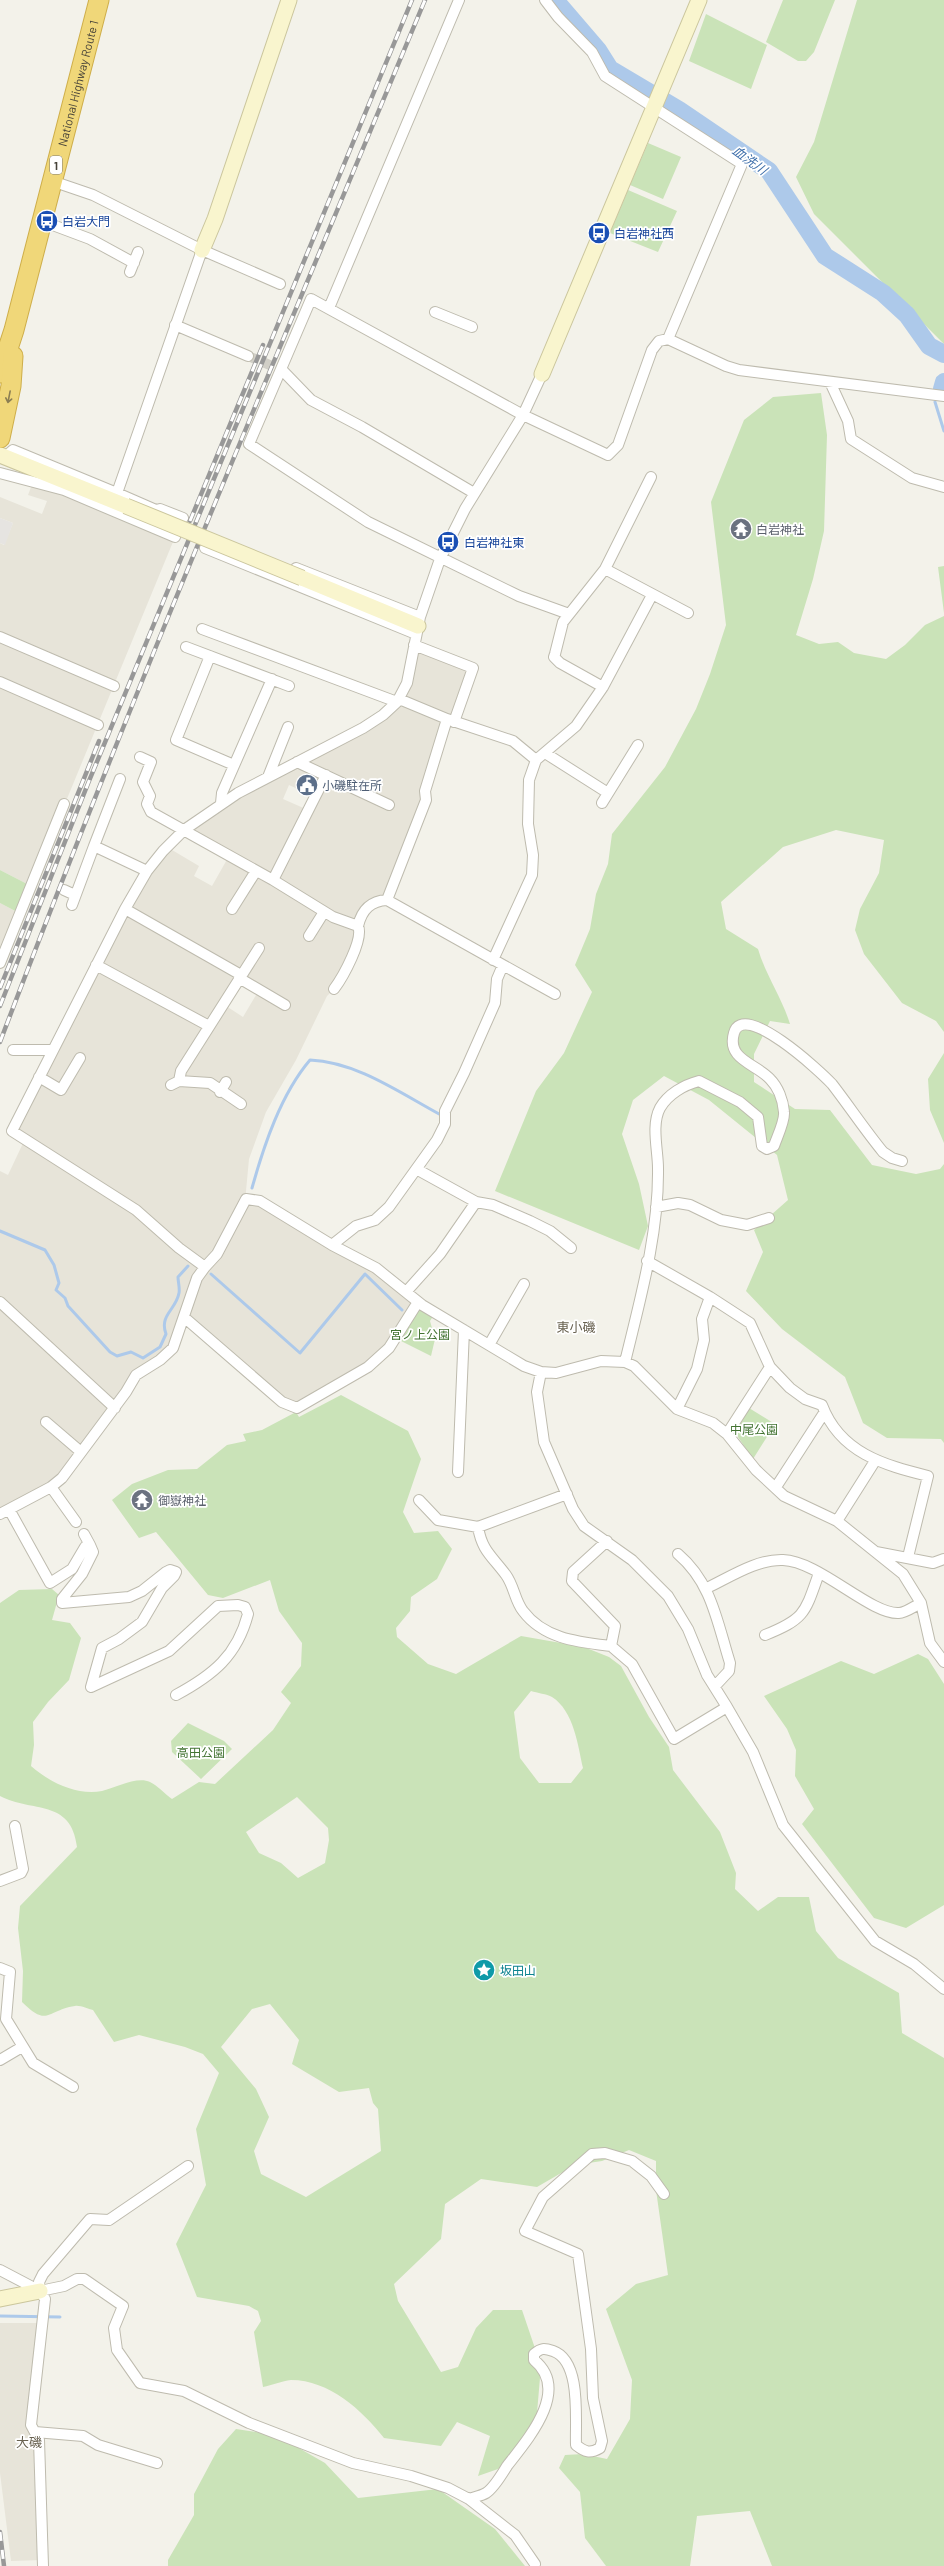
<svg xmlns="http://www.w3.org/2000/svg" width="944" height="2566" viewBox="0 0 944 2566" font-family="Barlow,'Noto Sans JP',sans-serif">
<rect width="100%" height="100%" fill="#f3f2ea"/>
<path fill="#e7e4d9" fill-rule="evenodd" d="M33,482L175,537L31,886L0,870V543L4,545L13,523L0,518V497L42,514L47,501L28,495Z
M414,645L473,668L454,722L447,719L438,752L387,900L374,901L359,928L334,989L327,996L296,1060L266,1112L249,1159L246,1191V1199L376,1268L418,1302L389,1348L297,1408L185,1318L173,1348L139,1372L62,1478L0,1514V1171L8,1175L25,1139L12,1131L96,965L167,847L199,866L194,876L212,886L229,856L184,830L397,702ZM289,785L315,797L308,810L283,799ZM239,978L259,990L243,1017L223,1004Z
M0,903L19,913L0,963Z
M0,2323H44L35,2432L43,2560L11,2561L0,2473Z"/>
<path fill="#cae3b8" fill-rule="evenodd" d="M783,0H835L814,52L806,61H798L766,42Z
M857,0H944V344L814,214L796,177L814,142Z
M706,14L767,45L751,89L689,61Z
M648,143L681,157L663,199L630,185Z
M628,190L677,211L658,252L610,233Z
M821,393L827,435L824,531L813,579L796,635L819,644L838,642L854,653L886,659L905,645L925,625L944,616V1032L936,1021L902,1003L864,954L855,930L860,909L879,873L884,840L836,830L783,847L721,902L726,929L758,949C766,976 782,998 790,1024L770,1021L754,1054V1082L795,1109L830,1110L872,1165L916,1174L940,1169L944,1164V1443L941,1439L887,1438L863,1423L845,1377L782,1329L746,1291L763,1252L754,1230L788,1200L777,1155L709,1100L664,1076L633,1100L622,1134L639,1184L648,1226L639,1250L495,1191L536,1091L564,1053L592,992L575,965L590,929L596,894L608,864L612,834L665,767L696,709L710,674L726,625L711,502L744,420L773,397Z
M944,566V613L938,567Z
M0,870L31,886L19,913L0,903Z
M944,1053V1143L930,1110L928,1079Z
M422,1305L435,1313L430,1321L435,1339L431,1356L399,1340Z
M341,1395L408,1431L421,1459L403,1512L414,1533L438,1531L452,1549L437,1579L411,1597L410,1611L396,1628L397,1637L428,1664L456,1674L521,1636L584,1647L609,1657L621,1666L649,1717L669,1747L673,1770L720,1832L736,1873L735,1889L758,1911L778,1897H809L816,1931L838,1958L899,1993L902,2033L944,2058V2566H772L750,2511L697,2516L690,2566H606L585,2538L580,2492L559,2468L565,2455L583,2454L607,2459L630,2419L632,2380L606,2309L636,2284L668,2275L656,2190V2161L629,2150L602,2161L575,2165L537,2187L481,2179L445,2204L441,2239L394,2284L398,2301L441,2372L458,2367L476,2328L493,2310H522L541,2366L537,2413L525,2440L511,2456L498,2469L478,2476L490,2436L457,2422L441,2446L384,2438C362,2410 329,2380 291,2380C282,2381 272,2385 263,2387L254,2332L261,2321L258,2311L249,2306L197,2297L176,2244L206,2185L196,2129L219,2073L203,2054L185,2047L139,2035L114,2042L93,2010C88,2009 80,2005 75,2006C47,2010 48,2028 22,2002L23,1971L18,1928L20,1906L77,1847C71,1798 32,1813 0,1796V1603L19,1590L52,1589L59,1595L52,1620L70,1623L81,1638L69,1680L48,1702L33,1722L34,1745L31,1766C49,1782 77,1796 102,1791C115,1788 137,1776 150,1782C157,1785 165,1794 172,1799L199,1782L215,1784L273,1730L291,1703L281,1692L301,1666L302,1643L279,1611L270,1580L223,1598L208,1595L156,1532L139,1538L112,1500L132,1484L168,1470L197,1469L227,1445L246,1441L243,1434L262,1430L296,1412L299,1417ZM531,1691C537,1693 547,1694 552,1697C574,1711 578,1746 583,1768L571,1783H539L520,1758L514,1712ZM297,1797L328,1828L329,1840L325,1863L298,1878L281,1863L259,1853L246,1832ZM270,2004L299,2040L292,2064L339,2092L369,2088L373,2103L378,2109L381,2151L306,2197L261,2174L254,2151L269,2117L256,2089L221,2047L252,2009Z
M749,1408L775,1424L753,1459L738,1437L737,1429Z
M918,1654L928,1659L944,1684V1905L906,1928L874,1918L802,1824L814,1809L795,1776L796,1750L787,1729L764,1696L841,1661L874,1674Z
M188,1723L224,1741L232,1749L201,1779L172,1752L171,1741Z
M236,2429L276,2435L325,2463L358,2498L438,2489L495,2529L525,2566H168V2560L194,2515V2494L218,2449Z"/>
<path fill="#e6e4e1" d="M0,518L13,523L5,545L0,543Z"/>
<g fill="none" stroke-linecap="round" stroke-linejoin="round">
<path stroke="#adc9ea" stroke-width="3" d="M935,402L944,431
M252,1188C264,1145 281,1094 310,1060C357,1062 400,1093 441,1115
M0,1231L45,1250L54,1265L59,1283L56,1290L65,1298L68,1306L110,1352L117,1356L131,1352L143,1358L160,1347L166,1334C159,1315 176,1310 179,1293C180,1288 178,1282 178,1277L188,1266
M211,1274L300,1353L365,1274L402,1310
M0,2316L60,2317"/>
<path stroke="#adc9ea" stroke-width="18" d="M555,0L598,50L610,69L679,110L769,171L825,256L883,293L907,315L929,346L944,354
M942,389L944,382"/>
<path stroke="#d1cfc7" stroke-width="10" stroke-dasharray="10 5" stroke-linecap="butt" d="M248,356L282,370"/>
<g stroke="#bebbae" stroke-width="12">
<path id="street" d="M545,0L558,17L592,52L605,76L742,164L668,339
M52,181L93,195L202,250L280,284
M42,221L90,239L134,263
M130,272L138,252
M329,308L459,0
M435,312L472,327
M175,325L248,356
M282,370L311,400L362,427L474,493
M830,382L848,421L851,439L912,478L944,487
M5,457L13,450L117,493L202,250
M0,473L64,490L175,537
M117,493L156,510L160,509L183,518
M205,548L416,634
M296,568L420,617
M605,569L688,613
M569,614L519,596L368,522L249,444L311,299L523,415L608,455L618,445L652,350L659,341L668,339L726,366L739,370L944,396
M202,629L397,702
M0,637L114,686
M414,645L473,668L454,722
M186,647L289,686
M210,656L176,740L234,765
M0,682L98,725
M603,687L560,663L554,657L555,654L563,622L605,569L651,477
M447,719L513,741L536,760L529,780L528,824L533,855L532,875L493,960
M545,753L608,793
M140,757L151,762L143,782L150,796L147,804L151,812L273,880L333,917L358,926C364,939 343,977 334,989
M536,760L576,726L603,687L652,595
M297,762L389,805
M268,777L288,727
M221,803L222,793L272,679
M602,803L638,745
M94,846L120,779
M273,880L326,775
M64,890L75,895
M72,905L94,846L147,871
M125,909L241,975
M232,909L256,871
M358,926C362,909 371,901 387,900L426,800L425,791L447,719L399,699
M309,936L324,912
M0,963L64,804
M96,965L209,1026
M503,965L555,994
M239,978L285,1005
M13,1050H53
M39,1077L61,1090L80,1058
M179,1081L210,1083L241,1104
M171,1085L179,1081L181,1071L259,948
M220,1092L226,1082
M418,1170L476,1202L493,1205L530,1221L550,1231L571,1248
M656,1207L678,1203L690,1205L721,1220L747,1225L769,1218
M332,1245L356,1226L375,1220L389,1207L437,1140L445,1124V1111L464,1073L495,1003L497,979L503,965L387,900
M647,1261L710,1297L702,1319L704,1340L697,1369L677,1409
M205,1267L179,1248L136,1210L12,1131L125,909L147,871L163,851L184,830L238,793L363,728L383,715L397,702L407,683L420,617L440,559L465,509L523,415L542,374
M406,1292L440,1254L476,1202
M710,1297L750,1323L770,1367L790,1388L805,1399L822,1405C840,1453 884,1465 928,1476L908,1557
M0,1302L115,1408
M185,1318L282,1402L297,1408L368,1367L389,1348L418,1302
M489,1345L524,1284
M625,1362C640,1300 659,1233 658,1168C658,1150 651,1125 660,1108C668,1094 684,1085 699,1081L740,1102L758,1117L762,1146L767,1149L774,1146C777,1137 785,1121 784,1112C783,1100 778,1087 770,1079C757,1064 726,1060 734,1033C743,1000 820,1071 832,1084C849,1106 865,1130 883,1152L892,1158L902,1161
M541,1372L537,1392L544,1442L573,1509L584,1526L632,1560L668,1596L688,1629L707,1675L727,1707L674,1739L632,1664L611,1646L615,1626L572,1581L573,1572L607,1541
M46,1422L81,1452
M727,1434L770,1367
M458,1472L464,1330
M51,1487L76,1522
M776,1487L824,1413
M419,1500L438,1520L478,1527L567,1494
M10,1511L50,1583L72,1569L85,1547L90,1545L93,1552L82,1574L62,1599V1603L129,1597L142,1591L166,1572L170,1570L176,1572L174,1576L162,1588L142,1622L119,1639L102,1648L91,1687L169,1651L218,1606L238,1605L245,1607L248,1614C237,1656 213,1675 176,1695
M0,1514L51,1487L62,1478L126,1392L136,1375L160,1360L173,1348L197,1278L205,1267L217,1254L246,1199L260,1201L332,1245L376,1268L422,1305L524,1366L541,1372L556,1373L601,1361L625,1362L634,1366L677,1409L713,1423L727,1434L756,1470L784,1496L837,1521L903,1574L921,1603L930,1643L944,1662
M837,1521L875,1461
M478,1527C482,1551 492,1556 506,1575C514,1586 515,1601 523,1611C544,1639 578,1642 611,1646
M84,1534L90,1545
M876,1552L933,1563L944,1559
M678,1554C712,1583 717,1622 730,1663L729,1671L715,1686
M707,1588C730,1577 757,1559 783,1560C819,1561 871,1615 899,1613C905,1613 915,1606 921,1603
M765,1635C805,1619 805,1613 819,1573
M727,1707L753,1752L783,1825L875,1941L914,1964L944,1989
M0,1881L21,1873L23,1869L15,1826
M0,1968L10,1972L6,2019L33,2063L73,2087
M0,2060L22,2047
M0,2270L40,2291L45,2299L31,2425L39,2440L43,2566
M40,2291L64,2286L77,2279H84L123,2306L114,2328L117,2350L140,2383L184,2391L249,2423L353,2463L411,2476L448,2488L469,2499L515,2535L535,2564
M40,2291L39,2282L43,2274L90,2219L109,2220L188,2166
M35,2432L83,2436L98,2445L157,2463
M469,2499C474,2497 481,2496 486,2493C494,2488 502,2474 507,2466C528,2439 571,2390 534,2360V2354C541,2348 544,2348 553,2351C582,2361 575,2421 576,2445C585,2452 590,2454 600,2448L602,2441L593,2398L591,2349L578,2254L525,2231L543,2197L592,2154L605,2153L632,2161L651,2176L664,2194"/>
</g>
<g stroke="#cbc69d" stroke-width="17">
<path id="secondary" d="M202,250L215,219L289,0
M542,374L699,0
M0,455L126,506
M302,578L418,626
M0,2299L40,2291"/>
</g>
<g stroke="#ceae4a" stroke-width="21">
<g id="highway">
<path id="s1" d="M0,373L14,330L99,0"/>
<path d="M0,438L11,386L13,356"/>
</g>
</g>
<use href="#street" stroke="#fff" stroke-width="10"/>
<use href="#secondary" stroke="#f9f5ce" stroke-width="15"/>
<use href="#highway" stroke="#f0d779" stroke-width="19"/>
<g stroke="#989898" stroke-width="4.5">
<path id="rail" d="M190,521L263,345
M0,988L99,741
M0,1006L89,781L412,0
M0,1042C133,691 281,346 425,0
M0,2532L4,2566"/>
</g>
<use href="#rail" stroke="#fff" stroke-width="3" stroke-dasharray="9" stroke-linecap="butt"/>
<g stroke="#cbc69d" stroke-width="17" stroke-linecap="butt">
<path id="secondary-bridge" d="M126,506L302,578"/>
</g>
<use href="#secondary-bridge" stroke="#f9f5ce" stroke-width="15"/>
</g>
<defs><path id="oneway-shaft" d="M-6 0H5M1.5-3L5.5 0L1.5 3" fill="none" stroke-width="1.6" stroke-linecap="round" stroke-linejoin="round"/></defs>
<use stroke="#8b7e53" href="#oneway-shaft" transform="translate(9 397) rotate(101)"/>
<defs>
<g id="bus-disc" transform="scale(1.15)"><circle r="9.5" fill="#1a4fb4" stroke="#fff"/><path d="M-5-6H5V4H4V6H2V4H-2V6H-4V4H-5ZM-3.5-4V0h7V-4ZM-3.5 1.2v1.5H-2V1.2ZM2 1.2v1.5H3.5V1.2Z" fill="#fff"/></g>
<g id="temple-disc" transform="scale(1.15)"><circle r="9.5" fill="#6b7280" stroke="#fff"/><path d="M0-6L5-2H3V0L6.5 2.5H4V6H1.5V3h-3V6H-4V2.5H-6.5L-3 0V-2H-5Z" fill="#fff"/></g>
<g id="civic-disc" transform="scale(1.15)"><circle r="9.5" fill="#5c6f8a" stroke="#fff"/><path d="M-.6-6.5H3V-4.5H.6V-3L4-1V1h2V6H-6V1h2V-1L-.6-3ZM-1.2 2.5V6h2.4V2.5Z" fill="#fff"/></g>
<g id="sight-disc" transform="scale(1.15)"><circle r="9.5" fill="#0f9aa8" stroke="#fff"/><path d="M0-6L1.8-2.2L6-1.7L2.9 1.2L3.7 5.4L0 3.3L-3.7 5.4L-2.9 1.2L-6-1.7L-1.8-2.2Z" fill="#fff"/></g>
</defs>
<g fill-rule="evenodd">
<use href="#bus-disc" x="47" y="221"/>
<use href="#bus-disc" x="599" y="233"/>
<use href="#temple-disc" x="741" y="529"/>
<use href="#bus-disc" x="448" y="542"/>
<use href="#civic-disc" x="307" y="785"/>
<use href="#temple-disc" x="142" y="1500"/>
<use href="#sight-disc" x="484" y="1970"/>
</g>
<g text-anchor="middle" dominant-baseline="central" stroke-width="3.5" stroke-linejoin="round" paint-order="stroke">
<rect fill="#fff" stroke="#7e7b74" stroke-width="1" x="50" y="156" width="12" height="18" rx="3"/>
<g font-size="11" font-weight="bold" fill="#474339">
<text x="56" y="165">1</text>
</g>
<g font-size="12" fill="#474339" stroke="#fff">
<text stroke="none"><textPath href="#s1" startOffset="300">National Highway Route 1</textPath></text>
</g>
<g font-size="12" fill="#164399" stroke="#fff" text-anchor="start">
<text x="62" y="221">白岩大門</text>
<text x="614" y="233">白岩神社西</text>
<text x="464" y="542">白岩神社東</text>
</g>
<g font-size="12" fill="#5b616d" stroke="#fff" text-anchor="start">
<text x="756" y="529">白岩神社</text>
<text x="158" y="1500">御嶽神社</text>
</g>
<g font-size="12" fill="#4e5e75" stroke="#fff" text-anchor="start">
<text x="322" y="785">小磯駐在所</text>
</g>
<g font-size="12" fill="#427332" stroke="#fff">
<text x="420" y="1334">宮ノ上公園</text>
<text x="754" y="1429">中尾公園</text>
<text x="201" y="1752">高田公園</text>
</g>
<g font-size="12" fill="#0d838f" stroke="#fff" text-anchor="start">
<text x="500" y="1970">坂田山</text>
</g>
<g font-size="13" font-style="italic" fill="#3c6da9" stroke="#fff">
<text transform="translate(750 160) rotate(36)">血洗川</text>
</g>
<g font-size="13" fill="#696251" stroke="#fff">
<text x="576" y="1327">東小磯</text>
<text x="29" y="2442">大磯</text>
</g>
</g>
</svg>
